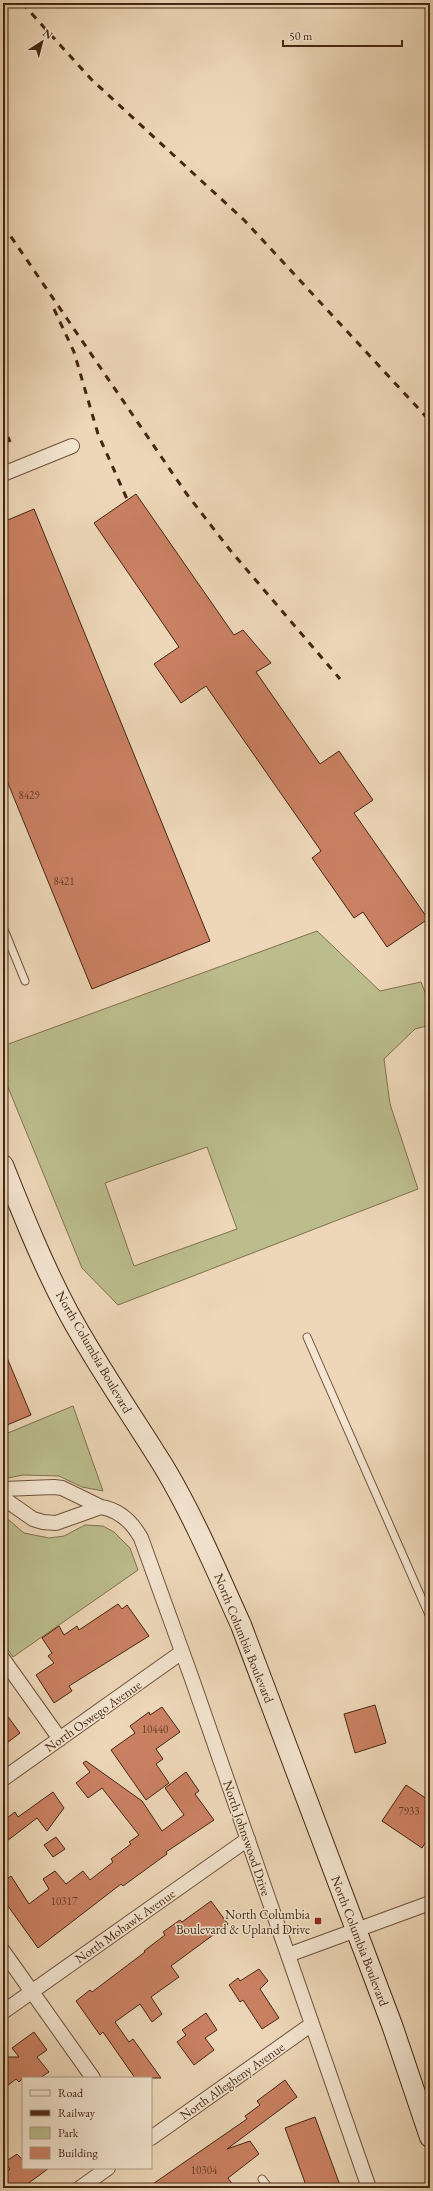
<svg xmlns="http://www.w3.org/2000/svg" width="433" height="2191" viewBox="0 0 433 2191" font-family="'EB Garamond',serif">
<rect width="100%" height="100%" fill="#edd7b8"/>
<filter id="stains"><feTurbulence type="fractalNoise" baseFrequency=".005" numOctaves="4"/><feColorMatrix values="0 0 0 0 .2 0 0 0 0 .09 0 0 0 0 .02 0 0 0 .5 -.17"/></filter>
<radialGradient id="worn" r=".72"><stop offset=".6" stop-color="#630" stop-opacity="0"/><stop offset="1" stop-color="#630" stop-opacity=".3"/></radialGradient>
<path fill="#bcbd8d" stroke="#81724f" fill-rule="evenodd" d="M317,931L380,991L421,982L430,1005V1025L415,1029L384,1059L390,1104L418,1189L118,1305L82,1268L3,1075V1046ZM207,1147L237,1229L134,1266L105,1183Z
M73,1406L103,1491L82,1487L59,1476L23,1475L3,1479V1435Z
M3,1515L24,1533L49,1538L64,1536L85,1525L103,1526L114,1532L130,1548L138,1570L13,1657L3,1643Z"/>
<path fill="#ca8163" stroke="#462611" d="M136,494L234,635L243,630L271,663L256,672L320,764L339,751L373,800L354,813L428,919L387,947L363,912L354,918L312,858L321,851L206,686L181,703L154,664L179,647L94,523Z
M34,509L210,941L92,989L3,771V522Z
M3,1348L31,1415L7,1425L3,1414Z
M118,1604L122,1609L127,1605L149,1636L69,1686L72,1691L54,1703L36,1675L54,1663L48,1656L52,1653L42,1638L59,1626L64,1635L77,1626L79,1630Z
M375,1705L386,1743L355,1753L344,1714Z
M162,1707L180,1732L156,1749L163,1759L156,1764L169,1783L146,1800L111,1750L135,1733L130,1726L149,1712L150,1715Z
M3,1710L20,1733L3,1746Z
M86,1761L142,1801L162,1831L184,1815L165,1788L186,1772L199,1791L195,1794L214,1820L166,1852L167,1854L123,1886L121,1884L38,1948L3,1899V1882L11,1876L29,1904L49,1889L43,1879L55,1871L66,1884L83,1871L90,1880L113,1862L111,1859L131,1844L129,1842L139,1835L102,1788L88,1798L76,1783L90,1772L83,1763Z
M406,1785L430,1801V1835L422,1848L382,1821Z
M53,1792L64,1808L47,1831L37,1818L3,1844V1821L15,1812L18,1817Z
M56,1837L65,1849L53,1857L44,1845Z
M211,1901L228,1924L171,1966L179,1977L151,1997L162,2014L152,2022L140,2004L115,2022L129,2042L133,2039L161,2078H135L103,2032L100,2035L76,2001L90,1990L92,1992L145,1952L144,1951L165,1935L163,1932L180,1920L182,1922Z
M259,1969L268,1981L260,1989L279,2018L262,2029L243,2000L240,2002L229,1985L238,1978L240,1981Z
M206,2013L217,2030L205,2038L214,2050L194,2065L177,2042L186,2035L182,2030Z
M34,2032L47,2050L37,2057L49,2072L40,2078H23L19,2082L16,2079L3,2089V2057H19L12,2048Z
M285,2080L297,2097L227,2149L250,2141L259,2154L228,2178L235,2188H147L247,2119L245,2116L260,2105L257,2101Z
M315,2117L341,2188H307L285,2128Z
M17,2154L23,2160V2168H49L22,2188H3V2174L10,2169L5,2162Z"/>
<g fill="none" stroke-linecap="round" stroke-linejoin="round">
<g stroke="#70523b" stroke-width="9">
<path id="service" d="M3,927L25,981
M307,1337L430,1617
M262,2179L269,2188"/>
</g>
<g stroke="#70523b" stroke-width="16">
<path id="minor" d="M3,474L72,446
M3,1489L54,1487L62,1488L101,1507L56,1523L43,1522L33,1519L3,1498
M101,1507C119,1510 132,1522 141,1538L192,1679L369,2188
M3,1659L60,1739
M3,1779L182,1652
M3,1951L93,2078
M288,1955L430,1903
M3,2012L248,1839
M151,2138L312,2024
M80,2188L108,2168"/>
</g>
<g stroke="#462611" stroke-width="22">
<path id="secondary" d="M3,1165C23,1215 43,1265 68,1312C97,1366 132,1415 164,1467C194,1517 217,1572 241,1625L392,2025L430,2137"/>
</g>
<use href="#service" stroke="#f3e5d1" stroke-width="7"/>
<use href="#minor" stroke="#f3e5d1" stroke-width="14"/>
<use href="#secondary" stroke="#f3e5d1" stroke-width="20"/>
<path stroke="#462611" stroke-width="3" stroke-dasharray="7 7" stroke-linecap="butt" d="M22,3L91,79L245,221L430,421
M3,225L186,493L230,550L340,679
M54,309L74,352L98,434L127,499
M3,424L10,442"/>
</g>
<rect fill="#8f2418" stroke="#f3e5d1" stroke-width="1.5" x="314" y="1917" width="8" height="8" rx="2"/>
<g text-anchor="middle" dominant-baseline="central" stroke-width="3" stroke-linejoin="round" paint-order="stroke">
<g font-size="11" fill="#673d26">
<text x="29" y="795">8429</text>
<text x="64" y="881">8421</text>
<text x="155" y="1729">10440</text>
<text x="409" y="1811">7933</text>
<text x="64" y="1901">10317</text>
<text x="204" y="2170">10304</text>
</g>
<g font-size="13" fill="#462611" stroke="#f3e5d1">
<text transform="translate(94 1352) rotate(60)">North Columbia Boulevard</text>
<text transform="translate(244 1638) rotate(68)">North Columbia Boulevard</text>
<text transform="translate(93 1716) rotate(-35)">North Oswego Avenue</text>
<text transform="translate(247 1838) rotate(71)">North Johnswood Drive</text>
<text transform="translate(125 1926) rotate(-35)">North Mohawk Avenue</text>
<text transform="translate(360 1941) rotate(69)">North Columbia Boulevard</text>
<text transform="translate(232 2081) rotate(-35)">North Allegheny Avenue</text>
</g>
<g font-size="13" fill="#462611" stroke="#f3e5d1" text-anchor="end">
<text x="310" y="1914">North Columbia<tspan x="310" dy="15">Boulevard &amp; Upland Drive</tspan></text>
</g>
</g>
<rect width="433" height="2191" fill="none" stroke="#edd7b8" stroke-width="16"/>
<rect x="4" y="4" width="425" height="2183" fill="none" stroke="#462611" stroke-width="2"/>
<rect x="8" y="8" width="417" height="2175" fill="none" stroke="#462611"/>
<rect x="22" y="2077" width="130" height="92" fill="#f3e5d1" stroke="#ae9984"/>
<rect x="30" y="2090" width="20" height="6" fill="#f3e5d1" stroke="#ae9984"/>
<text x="58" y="2097" font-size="12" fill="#462611">Road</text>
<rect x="30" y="2110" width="20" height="6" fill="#462611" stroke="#ae9984"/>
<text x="58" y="2117" font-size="12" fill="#462611">Railway</text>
<rect x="30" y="2127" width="20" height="12" fill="#bcbd8d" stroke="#ae9984"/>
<text x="58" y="2137" font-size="12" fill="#462611">Park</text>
<rect x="30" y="2147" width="20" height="12" fill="#ca8163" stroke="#ae9984"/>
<text x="58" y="2157" font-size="12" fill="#462611">Building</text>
<g transform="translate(42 42) rotate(36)" stroke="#f3e5d1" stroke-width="3" paint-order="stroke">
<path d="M0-3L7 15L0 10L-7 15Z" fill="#462611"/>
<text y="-6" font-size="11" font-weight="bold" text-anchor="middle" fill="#462611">N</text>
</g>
<path d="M283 40v6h119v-6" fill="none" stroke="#462611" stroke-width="2"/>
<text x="289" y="40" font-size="12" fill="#462611" stroke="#f3e5d1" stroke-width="3" paint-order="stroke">50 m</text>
<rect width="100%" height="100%" filter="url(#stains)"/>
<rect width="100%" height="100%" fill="url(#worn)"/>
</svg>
